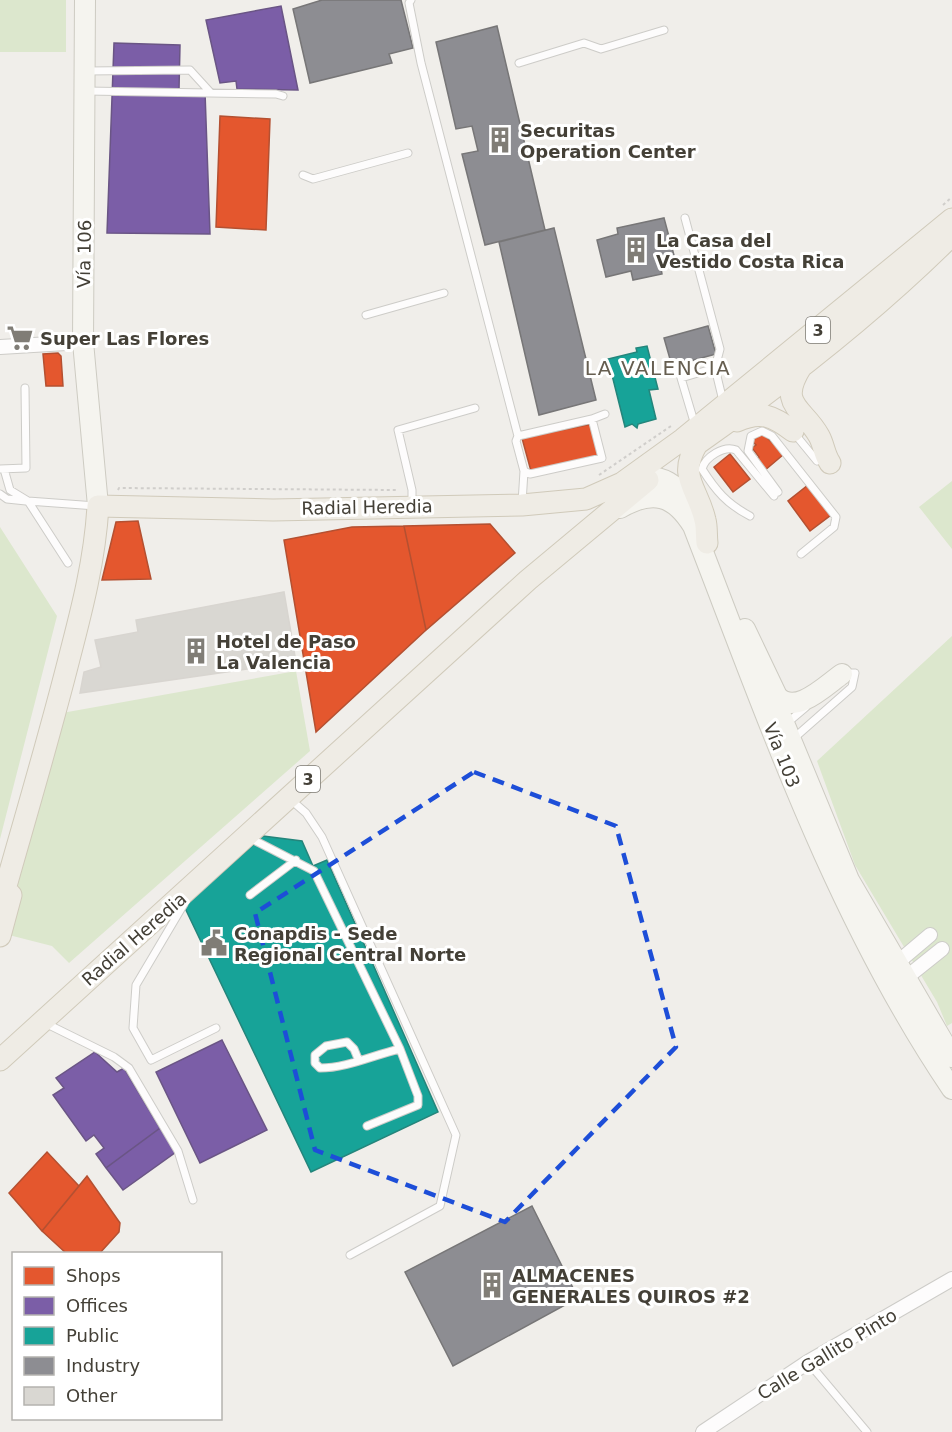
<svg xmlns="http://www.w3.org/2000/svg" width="952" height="1432" viewBox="0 0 952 1432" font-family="'DejaVu Sans',sans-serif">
<rect width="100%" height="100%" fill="#f0eeea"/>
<path fill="#dce7cd" d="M0,0H66V52H0Z
M952,481V549L919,507Z
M0,527L57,616L0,839Z
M952,636V1023L947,1026L937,1002L855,865L817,761Z
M296,671L310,751L69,963L52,946L5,934L62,713Z"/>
<path fill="#e4572e" stroke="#b45031" stroke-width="1.5" d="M220,116L270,119L266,230L216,227Z
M58,353L61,356L63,386H46L43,354Z
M592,424L599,455L531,471L522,438Z
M762,433L784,454L764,471L755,460L759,457L752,448L756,445L752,441Z
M730,454L750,479L733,492L714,467Z
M808,485L831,515L810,531L788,501Z
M138,521L151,579L102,580L116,522Z
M490,524L515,553L426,630L404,526Z
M404,526L426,630L316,732L284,540L352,527Z
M47,1152L79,1186L42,1231L9,1193Z
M87,1176L120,1223L119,1232L99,1254H67L42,1231Z"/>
<path fill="#7b5ea7" stroke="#6a5585" stroke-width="1.5" d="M281,6L298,90L237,89L236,81L220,83L206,20Z
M114,43L180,45L179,90L205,92L210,234L107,233Z
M222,1040L267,1130L200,1163L156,1072Z
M95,1052L117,1072L124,1068L160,1128L106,1168L96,1154L104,1148L94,1135L86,1141L53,1095L64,1088L56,1078Z
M160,1128L176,1152L123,1190L106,1168Z"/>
<path fill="#17a398" stroke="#24857b" stroke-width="1.5" d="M647,346L658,389L649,390L656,419L638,424L637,428L632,424L625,427L608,359L637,352L636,348Z
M263,836L302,841L313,866L327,860L438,1112L311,1172L184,906Z"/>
<path fill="#8d8d92" stroke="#777677" stroke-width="1.5" d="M322,0H401L413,48L389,54L392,63L310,83L293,9Z
M497,26L545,230L485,245L462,154L478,151L472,126L456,129L436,42Z
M664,218L675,259L660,263L662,274L633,280L631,271L606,277L597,240L618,234L617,228Z
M554,228L596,400L539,415L499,242Z
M708,326L716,354L672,366L664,338Z
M532,1206L578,1298L453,1366L405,1272Z"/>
<path fill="#d9d7d2" stroke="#d8d5d0" stroke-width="1.5" d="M284,592L296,662L80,693L84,672L101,667L95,640L138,632L136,620Z"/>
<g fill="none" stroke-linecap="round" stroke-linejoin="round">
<g stroke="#cdccc8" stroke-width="9">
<path id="lane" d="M411,0L409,3L421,63L518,436L516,441L524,471L522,503
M519,63L584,43L601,49L664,30
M86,71L190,70L211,93
M86,91L276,94L283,96
M303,175L313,179L408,153
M685,218L720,349L715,368L723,401
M366,315L444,293
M592,419L605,414
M695,425L681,378L715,368
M794,433L817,461
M518,436L592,419L602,458L530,474L524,471
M0,469L26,468L25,388
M4,469L10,490L28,501
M778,492L748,451L751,436L762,431L772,436L836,517L834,527L801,554
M0,494L7,499L26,501
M412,505V490L398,430L475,408
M750,516C727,504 716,491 702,469C705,457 724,445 736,450L774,496
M68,563L28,501L96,506
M787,723L806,707
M793,739L852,687L855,673H843
M290,799L306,813L322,837L456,1135L440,1206L350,1255
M248,837L314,871L400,1049L418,1096V1105L367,1126
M250,895L296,860
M184,904L136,985L133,1028L151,1060L216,1028
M45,1023L114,1057L129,1068L178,1151L193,1200
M359,1061L354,1049L347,1042L326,1046L315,1055V1063L320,1068C347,1068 373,1055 400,1049
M808,1362L867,1432"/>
</g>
<g stroke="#cdccc8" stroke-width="16">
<path id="street" d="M0,347L83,342
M898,962L930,935
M907,977L942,949
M703,1432L808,1362L952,1279"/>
</g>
<g stroke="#cdcbc2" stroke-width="22">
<path id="secondary" d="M85,0L83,342L98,506
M634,479C659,471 681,486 693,508
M620,508C653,489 674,495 693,526C768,719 835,916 952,1089
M745,629L777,696C795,717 826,685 842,674
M762,670L849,880L952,1057"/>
</g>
<g stroke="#d0caba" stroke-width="23">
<path id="primary" d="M801,367C777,406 803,407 819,436C824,445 824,454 830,463
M737,421C761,410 773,416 793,431
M697,444C785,382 871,315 947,240
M697,444C677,477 698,488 705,520C707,527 706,536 707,543
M0,907C23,825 48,742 69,659C82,609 95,559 98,506L273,510L522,505L586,499L622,483L683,439L952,219
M0,936L11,895
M0,1060L528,580L648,480"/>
</g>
<path stroke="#d0cecb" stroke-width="2" stroke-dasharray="3 3" stroke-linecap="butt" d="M943,205L952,197
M599,475L671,426
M118,490L119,488L396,490"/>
<use href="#lane" stroke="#fdfcfc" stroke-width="7"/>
<use href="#street" stroke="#fdfcfc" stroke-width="14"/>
<use href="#secondary" stroke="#f5f4ef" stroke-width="20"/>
<use href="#primary" stroke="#efece5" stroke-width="21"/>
</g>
<path fill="none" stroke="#1d4ed8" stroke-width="4.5" stroke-dasharray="12 8" stroke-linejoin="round" d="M474,772L616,826L676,1047L505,1222L315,1150L255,913Z"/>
<defs>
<g id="building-bare" transform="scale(2.07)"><path d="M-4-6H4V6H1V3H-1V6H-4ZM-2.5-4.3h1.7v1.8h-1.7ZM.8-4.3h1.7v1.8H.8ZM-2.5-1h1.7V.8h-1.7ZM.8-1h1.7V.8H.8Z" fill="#807d76" stroke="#fff" stroke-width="2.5" paint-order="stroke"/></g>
<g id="supermarket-bare" transform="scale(2.07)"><path d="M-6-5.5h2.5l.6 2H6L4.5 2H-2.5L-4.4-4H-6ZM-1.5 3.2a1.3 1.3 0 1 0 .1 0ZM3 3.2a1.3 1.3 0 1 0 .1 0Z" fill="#807d76" stroke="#fff" stroke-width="2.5" paint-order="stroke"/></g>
<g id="civic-bare" transform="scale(2.07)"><path d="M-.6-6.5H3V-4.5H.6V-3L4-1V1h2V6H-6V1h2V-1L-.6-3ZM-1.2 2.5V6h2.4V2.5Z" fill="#807d76" stroke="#fff" stroke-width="2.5" paint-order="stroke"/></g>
</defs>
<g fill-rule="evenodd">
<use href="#building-bare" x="500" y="140"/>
<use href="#building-bare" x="636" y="250"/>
<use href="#supermarket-bare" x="20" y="338"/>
<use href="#building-bare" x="196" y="651"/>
<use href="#civic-bare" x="214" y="943"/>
<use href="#building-bare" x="492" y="1285"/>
</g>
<g text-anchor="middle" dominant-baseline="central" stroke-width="6" stroke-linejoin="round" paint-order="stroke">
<g fill="#fff" stroke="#7c7973" stroke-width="1.5">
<rect x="806" y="317" width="24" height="26" rx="4.5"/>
<rect x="296" y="766" width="24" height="26" rx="4.5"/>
</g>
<g font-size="16" font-weight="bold" fill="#444037">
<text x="818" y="330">3</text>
<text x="308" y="779">3</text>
</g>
<g font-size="18" font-weight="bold" fill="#444037" stroke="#fff" text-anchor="start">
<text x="520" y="130">Securitas<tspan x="520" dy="21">Operation Center</tspan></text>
<text x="656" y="240">La Casa del<tspan x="656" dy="21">Vestido Costa Rica</tspan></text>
<text x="40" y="338">Super Las Flores</text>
<text x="216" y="641">Hotel de Paso<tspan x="216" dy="21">La Valencia</tspan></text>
<text x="234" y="933">Conapdis - Sede<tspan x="234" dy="21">Regional Central Norte</tspan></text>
<text x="512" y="1275">ALMACENES<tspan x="512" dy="21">GENERALES QUIROS #2</tspan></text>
</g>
<g font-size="18" fill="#444037" stroke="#fff">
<text transform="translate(84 254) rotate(-89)">Vía 106</text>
<text transform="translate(367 507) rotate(-1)">Radial Heredia</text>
<text transform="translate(782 755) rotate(68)">Vía 103</text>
<text transform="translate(134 939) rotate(-41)">Radial Heredia</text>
<text transform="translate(827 1354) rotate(-31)">Calle Gallito Pinto</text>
</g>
<g font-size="20" letter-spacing="1.5" fill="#665e50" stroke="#fff">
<text x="658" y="368">LA VALENCIA</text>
</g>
</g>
<rect x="12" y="1252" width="210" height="168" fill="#ffffff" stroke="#b4b3af" stroke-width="1.5"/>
<rect x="24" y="1267" width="30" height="18" fill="#e4572e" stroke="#b4b3af" stroke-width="1.5"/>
<text x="66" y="1282" font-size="18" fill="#444037">Shops</text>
<rect x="24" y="1297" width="30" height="18" fill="#7b5ea7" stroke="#b4b3af" stroke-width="1.5"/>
<text x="66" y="1312" font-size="18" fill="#444037">Offices</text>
<rect x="24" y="1327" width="30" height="18" fill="#17a398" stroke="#b4b3af" stroke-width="1.5"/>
<text x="66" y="1342" font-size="18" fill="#444037">Public</text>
<rect x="24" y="1357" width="30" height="18" fill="#8d8d92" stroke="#b4b3af" stroke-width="1.5"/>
<text x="66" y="1372" font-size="18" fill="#444037">Industry</text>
<rect x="24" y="1387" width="30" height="18" fill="#d9d7d2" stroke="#b4b3af" stroke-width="1.5"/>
<text x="66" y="1402" font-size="18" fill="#444037">Other</text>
</svg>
